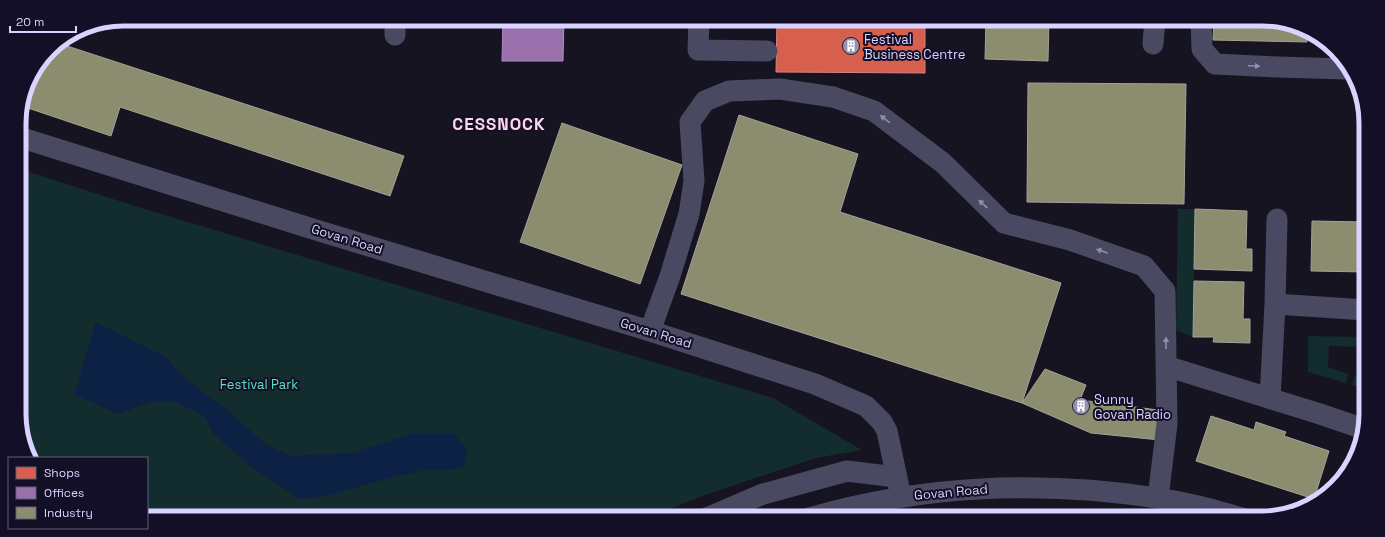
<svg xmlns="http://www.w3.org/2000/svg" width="1385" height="537" viewBox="0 0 1385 537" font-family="'Space Grotesk',sans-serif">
<rect width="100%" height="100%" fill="#161421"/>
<path fill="#132c2d" d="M20,169L138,207L773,398L862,450L816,458L705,495L647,518H147V458H33L21,434Z
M1178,209H1195L1193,337L1176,330Z
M1308,336L1361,337L1357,347L1329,346L1328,367L1348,374L1346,383L1308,372Z
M1355,375L1366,378V389L1352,385Z"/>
<path fill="#0d2144" d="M96,322L166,357L186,380L219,403L265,444L291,456L351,453L412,434H454L467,450L464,466L448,470H424L374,482L327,496L300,499L249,465L215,435L203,415L175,402H150L118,414L74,394Z"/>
<path fill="#d6604d" stroke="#d78382" d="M777,19L877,21V19H925V73L776,72Z"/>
<path fill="#9970ab" stroke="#ac8ec4" d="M503,19H564L563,61H502Z"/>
<path fill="#8c8c6e" stroke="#a3a29a" d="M986,19H1049L1048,61L985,59Z
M1214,19H1262L1296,25L1307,32V42L1213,40Z
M58,43L404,156L390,196L120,107L111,136L22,106L30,77L36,69L43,71L50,51Z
M1028,83L1186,84L1184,204L1027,202Z
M739,115L858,154L840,212L1061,283L1022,403L681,294Z
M562,123L682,165L640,284L520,242Z
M1195,209L1247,211L1246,249H1252V271L1194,269Z
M1312,221L1365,222L1366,272L1311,271Z
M1194,281L1244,282L1243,319H1250V343L1213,342L1214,337H1193Z
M1045,369L1086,385L1080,400L1158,410L1160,440L1091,433L1022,403Z
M1211,416L1254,430L1256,422L1286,432L1284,436L1329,451L1314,499L1196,461Z"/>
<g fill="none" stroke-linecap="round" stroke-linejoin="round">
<path stroke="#4a4962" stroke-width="21" d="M395,19V35
M699,19L698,50L767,51
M1201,19L1202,49L1215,64L1277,67L1347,69
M1153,44L1155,19
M19,137L316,230L650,331L815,384L866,406L882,422L887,431L901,497
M1275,304L1277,219
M650,331L670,276L689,214L694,181L690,122L705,101L729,91L780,89L833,97L874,111L943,163L1004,223L1070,240L1144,266L1165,291L1167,424L1158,498
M1166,366L1320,414L1364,429
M1270,399L1275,304L1366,310
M707,518L763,494L847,471L896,477
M809,518C921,485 1042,480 1157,498C1186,502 1214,510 1242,518"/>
</g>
<defs><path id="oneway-solid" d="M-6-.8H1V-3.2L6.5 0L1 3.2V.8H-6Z"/></defs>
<g fill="#928eb0">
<use href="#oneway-solid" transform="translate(1254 66) rotate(3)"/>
<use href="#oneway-solid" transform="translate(885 119) rotate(-143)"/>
<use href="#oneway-solid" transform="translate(983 204) rotate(-137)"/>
<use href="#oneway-solid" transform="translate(1102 251) rotate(-161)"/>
<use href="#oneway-solid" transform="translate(1166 343) rotate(-90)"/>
</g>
<defs>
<g id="building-disc" transform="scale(0.9)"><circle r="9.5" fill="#9591b1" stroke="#130f26"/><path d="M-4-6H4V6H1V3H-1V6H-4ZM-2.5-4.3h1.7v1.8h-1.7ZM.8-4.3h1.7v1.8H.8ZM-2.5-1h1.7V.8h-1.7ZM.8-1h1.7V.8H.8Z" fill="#fff"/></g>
</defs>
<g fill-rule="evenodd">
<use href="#building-disc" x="851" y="46"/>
<use href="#building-disc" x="1081" y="406"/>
</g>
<g text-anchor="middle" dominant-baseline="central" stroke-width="4" stroke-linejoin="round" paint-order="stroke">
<g font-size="13" fill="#d9d4ff" stroke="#130f26" text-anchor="start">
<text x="864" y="39">Festival<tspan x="864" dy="15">Business Centre</tspan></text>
<text x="1094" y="399">Sunny<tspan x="1094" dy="15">Govan Radio</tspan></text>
</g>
<g font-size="13" fill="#d9d4ff" stroke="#130f26">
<text transform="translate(347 239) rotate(17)">Govan Road</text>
<text transform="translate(656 333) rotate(17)">Govan Road</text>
<text transform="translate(951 492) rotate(-5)">Govan Road</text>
</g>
<g font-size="13" fill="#5fe0c0" stroke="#130f26">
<text x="259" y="384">Festival Park</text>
</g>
<g font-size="17" font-weight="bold" letter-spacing="1" fill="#ffd6f0" stroke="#130f26">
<text x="499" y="124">CESSNOCK</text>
</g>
</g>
<path d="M0 0H1385V537H0ZM123 26H1262A97 97 0 0 1 1359 123V414A97 97 0 0 1 1262 511H123A97 97 0 0 1 26 414V123A97 97 0 0 1 123 26Z" fill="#130f26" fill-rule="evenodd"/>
<path fill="none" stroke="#d9d4ff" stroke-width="5" d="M123 26H1262A97 97 0 0 1 1359 123V414A97 97 0 0 1 1262 511H123A97 97 0 0 1 26 414V123A97 97 0 0 1 123 26Z"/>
<rect x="8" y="457" width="140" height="72" fill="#130f26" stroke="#625e7d"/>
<rect x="16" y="467" width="20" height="12" fill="#d6604d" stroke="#625e7d"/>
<text x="44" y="477" font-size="12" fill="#d9d4ff">Shops</text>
<rect x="16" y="487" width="20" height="12" fill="#9970ab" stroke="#625e7d"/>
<text x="44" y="497" font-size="12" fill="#d9d4ff">Offices</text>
<rect x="16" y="507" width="20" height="12" fill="#8c8c6e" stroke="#625e7d"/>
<text x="44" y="517" font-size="12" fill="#d9d4ff">Industry</text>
<path d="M10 26v6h66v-6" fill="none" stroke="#d9d4ff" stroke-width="2"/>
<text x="16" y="26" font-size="12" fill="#d9d4ff" stroke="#130f26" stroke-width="3" paint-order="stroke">20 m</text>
</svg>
